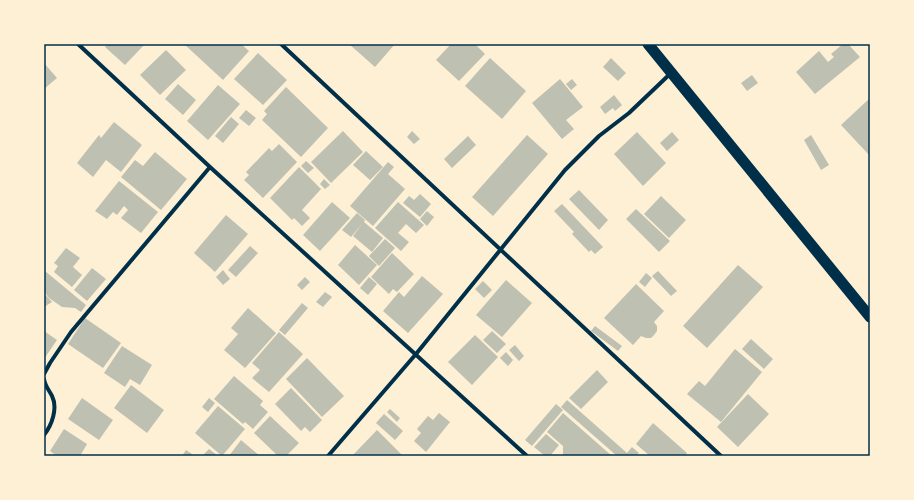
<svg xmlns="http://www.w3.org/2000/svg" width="914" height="500" viewBox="0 0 914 500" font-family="Cabin,sans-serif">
<rect width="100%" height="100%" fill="#fdf0d5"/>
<path fill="#bec0b2" d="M108,44H143L144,45L125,65L105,47Z
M184,44H241L249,51L223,80Z
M349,44H395L375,67Z
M451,44H475L485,54L459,81L436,60Z
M843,44H848L860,57L815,94L796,72L819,51L828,62L834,57L831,54Z
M166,50L186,70L160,95L140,75Z
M258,53L287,80L263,105L234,79Z
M490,58L526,91L502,119L465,86Z
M611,58L626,73L618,81L603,67Z
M44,63L57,78L44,89Z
M752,75L758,83L747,91L741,83Z
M560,79L583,107L566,120L574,129L562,139L532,103Z
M572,79L577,85L571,90L566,84Z
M178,84L196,100L183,115L165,99Z
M218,85L240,104L208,140L187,121Z
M286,87L328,128L301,157L262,120L267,114L264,111Z
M614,95L622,105L615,111L613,108L605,114L600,107Z
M870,98V156L841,125Z
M246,110L256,118L249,126L239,118Z
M231,117L239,124L223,143L215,136Z
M114,122L142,145L121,172L106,160L93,177L77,163L99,135L101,138Z
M343,131L363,152L331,183L311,162Z
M412,131L420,139L414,144L407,137Z
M637,132L666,163L643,186L614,154Z
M672,132L679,140L667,151L660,143Z
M527,135L548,154L493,216L472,197Z
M811,135L829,165L821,170L804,140Z
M468,136L476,145L452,168L444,159Z
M279,144L297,162L263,198L244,180L249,175L246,172L269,148L272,151Z
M366,151L383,167L370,180L353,165Z
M155,152L187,179L161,210L121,177L135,160L143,166Z
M306,161L314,168L308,173L301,166Z
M388,162L394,167L388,174L405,189L373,226L350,206Z
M299,167L321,189L302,210L310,218L302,226L294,218L292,220L270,198Z
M324,179L330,185L325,189L320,184Z
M119,181L158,212L141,233L121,218L128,210L124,206L117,215L113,212L107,219L95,211Z
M579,190L608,220L599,230L569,199Z
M420,194L431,204L420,217L403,203L409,196L414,200Z
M661,196L686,220L669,238L644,214Z
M332,202L350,218L320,251L303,235Z
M398,202L424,225L416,233L406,224L398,233L409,242L401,251L375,228Z
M562,204L603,247L595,254L591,250L589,252L572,234L574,232L554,211Z
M636,209L670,241L659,252L626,219Z
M427,211L434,217L427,226L420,219Z
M357,213L365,220L364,222L383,238L372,252L353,236L362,224L351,237L342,230Z
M226,215L248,234L215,272L194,253Z
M385,239L395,248L379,266L369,256Z
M355,245L377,265L359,285L338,265Z
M250,246L258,253L236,277L228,270Z
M66,248L80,258L73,267L82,275L72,287L54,272L58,266L54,263Z
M392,253L414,274L397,292L393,289L389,294L371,277Z
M738,265L763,287L707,348L683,326Z
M92,268L106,279L87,301L74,290Z
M223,270L230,279L223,285L216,277Z
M45,271L86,305L81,312L75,308L62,307L49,298L44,291Z
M658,271L677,291L671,296L652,276Z
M646,273L652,278L645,287L639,282Z
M422,276L443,294L408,333L383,311L399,292L404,297Z
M305,277L310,282L302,290L297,285Z
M369,277L377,284L368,295L360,288Z
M506,280L532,303L502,337L476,315Z
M483,281L492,290L484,298L475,289Z
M636,284L664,311L654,322L657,326V331L654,335L651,338H646L641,336L633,345L604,318Z
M325,292L332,297L323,307L316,302Z
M44,293L52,302L44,307Z
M302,303L308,308L285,335L279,330Z
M248,308L276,333L245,368L224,350L238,334L231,328Z
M85,318L121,343L103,368L68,344Z
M595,326L622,346L618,351L591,331Z
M44,331L57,340L44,359Z
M492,331L506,344L497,353L483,340Z
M279,332L303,354L269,392L252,378L260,370L252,363Z
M475,335L498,357L472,385L448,362Z
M751,339L773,359L764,369L742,349Z
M515,345L524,356L519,361L509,350Z
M122,346L152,365L140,385L130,379L125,387L104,373Z
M735,349L762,372L721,422L687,394L699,381L705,386Z
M506,352L513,360L508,366L500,358Z
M307,358L344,396L322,417L286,379Z
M597,370L608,382L581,409L569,398Z
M234,376L263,401L260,405L268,412L253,429L245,422L243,424L214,399Z
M131,385L164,410L147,433L114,408Z
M291,388L322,420L310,432L305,427L301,431L275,404Z
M748,394L769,414L738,447L717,427Z
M82,398L113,420L99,440L68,419Z
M209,398L215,403L208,412L202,407Z
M567,400L627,453L632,447L639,453L636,456H617L561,407Z
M556,404L563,410L532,446L525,440Z
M218,406L245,429L222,456L195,433Z
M390,409L400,418L397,422L387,412Z
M439,413L450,422L426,452L414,441L421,433L417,429L428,416L433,420Z
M563,413L612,456H563V446L547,432Z
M384,414L403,431L395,440L376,423Z
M270,416L299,443L286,456H278L254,433Z
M653,423L687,453L685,456H650L636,444Z
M64,429L87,444L80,456H57L50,451Z
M377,430L403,456H352Z
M546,434L559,445L550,456H545L534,447Z
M241,440L260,456H229Z
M209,449L218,456H202Z
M186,450L192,454L191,456H182Z"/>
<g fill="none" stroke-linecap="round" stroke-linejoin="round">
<path stroke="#003049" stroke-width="4" d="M78,44L210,167L527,456
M281,44L721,456
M44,374L50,363L71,332L210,167
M44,379C45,386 49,390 52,396C58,408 52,425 44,435
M328,456L416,354L565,170L599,136L629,113L671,73"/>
<path stroke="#003049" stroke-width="11" d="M648,44L870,317"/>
</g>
<rect width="914" height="500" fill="none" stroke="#fdf0d5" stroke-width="90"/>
<rect x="45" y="45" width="824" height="410" fill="none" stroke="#003049" stroke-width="1.5"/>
</svg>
